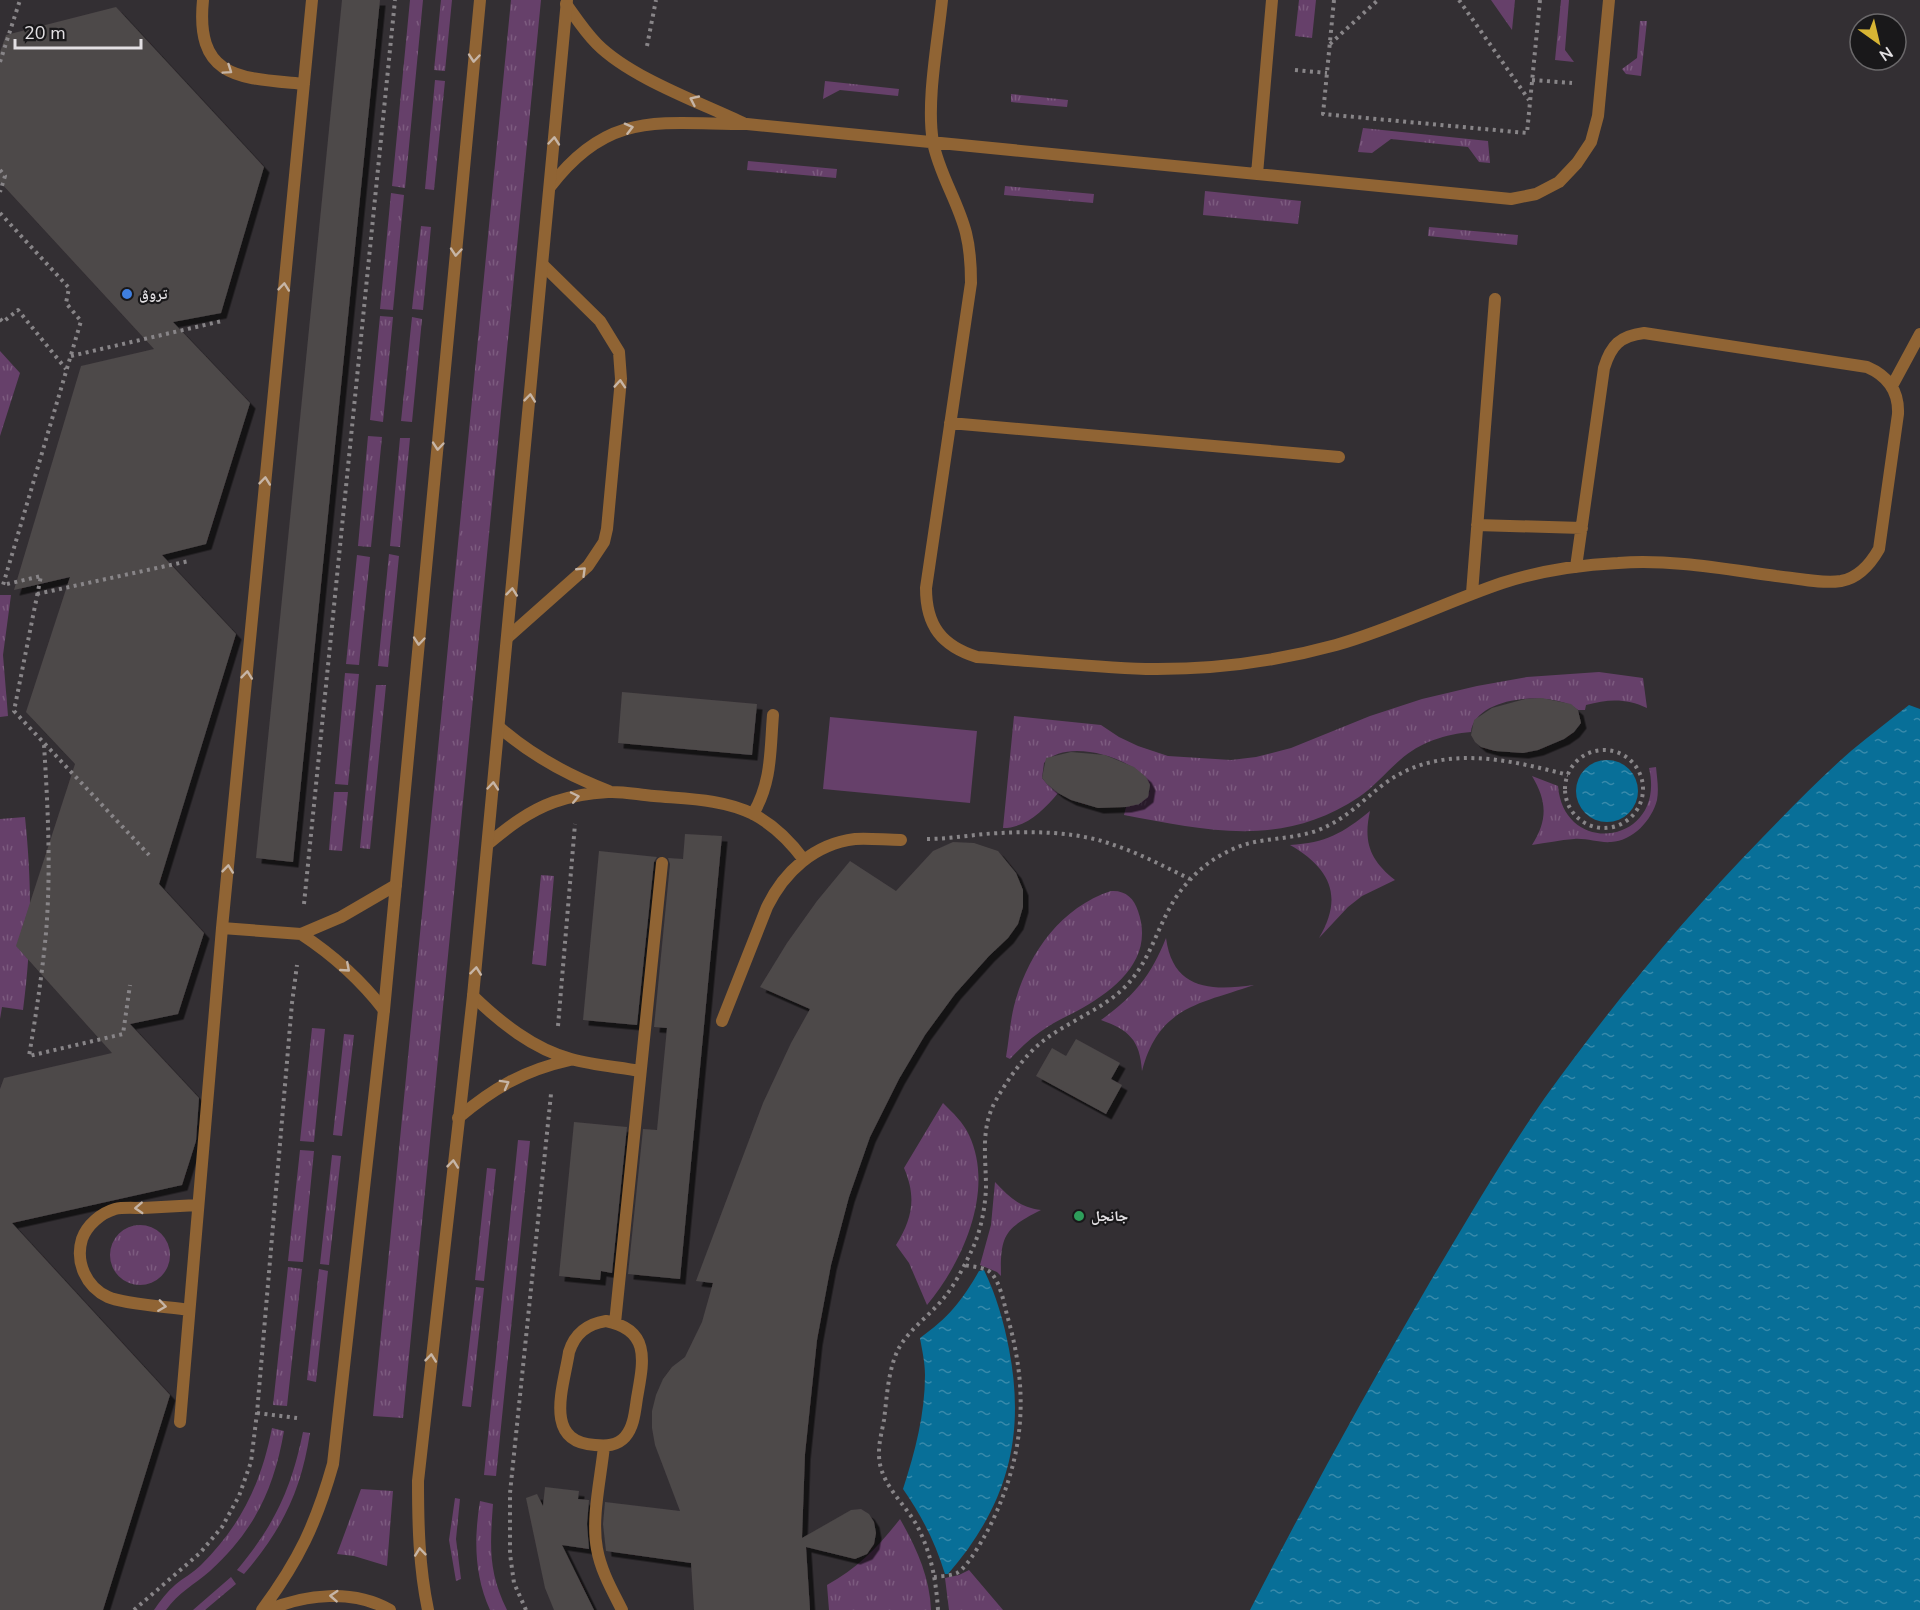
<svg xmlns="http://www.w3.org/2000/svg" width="1920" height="1610" viewBox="0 0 1920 1610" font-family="'Nunito Sans','Noto Naskh Arabic',sans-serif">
<defs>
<pattern id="grass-tufts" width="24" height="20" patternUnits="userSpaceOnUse" patternTransform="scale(1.5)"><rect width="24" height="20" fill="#66406a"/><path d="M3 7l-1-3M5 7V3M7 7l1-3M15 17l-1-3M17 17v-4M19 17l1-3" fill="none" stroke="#7c5b7f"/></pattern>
<pattern id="water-ripples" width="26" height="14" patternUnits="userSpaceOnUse" patternTransform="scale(1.5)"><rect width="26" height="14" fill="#086f98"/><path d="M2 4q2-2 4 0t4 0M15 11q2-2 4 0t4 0" fill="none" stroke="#388aab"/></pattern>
<filter id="shadow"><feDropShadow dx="5.5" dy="5.5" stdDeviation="0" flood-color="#0009"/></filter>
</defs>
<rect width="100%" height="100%" fill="#332f33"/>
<path fill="url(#grass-tufts)" d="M410,0H423L405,188L392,186Z
M441,0H452L445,71L434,70Z
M511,0H541L403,1418L373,1416Z
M1299,0H1316L1312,38L1295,36Z
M1491,0H1515L1512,30Z
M1561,0H1569L1565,50L1574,62L1555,60Z
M1640,21H1647L1641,76L1626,74L1622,69L1637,58Z
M435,80L445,81L434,190L425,189Z
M825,81L899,89L898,96L840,90L823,99Z
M1011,94L1068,100L1067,107L1011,102Z
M1363,128L1488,141L1490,163L1479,162L1468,147L1391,139L1372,153L1358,152Z
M748,161L837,169L836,178L747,170Z
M1005,186L1094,194L1093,203L1004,195Z
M1205,191L1301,201L1298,224L1203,215Z
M391,193L404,195L393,310L380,309Z
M421,226L431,227L423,310L412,309Z
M1429,227L1518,235L1517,245L1428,236Z
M380,316L393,317L383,422L370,420Z
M412,317L422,319L412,422L401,421Z
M0,351L20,373L0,436Z
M368,436L382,437L371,547L358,546Z
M400,438H410L400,547L390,546Z
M389,554L399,556L388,667L378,666Z
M357,555L370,557L359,665L346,664Z
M0,595H11L3,655L8,716L0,717Z
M1599,672L1643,678L1647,708C1626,698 1608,699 1586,705L1585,710H1578C1556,690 1475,695 1471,732C1446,734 1420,742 1400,760C1386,772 1374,787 1359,797C1283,848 1208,831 1124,815L1126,807C1201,787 1077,725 1044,763L1042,778L1047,784L1058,793C1044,810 1026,828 1003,828L1014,716L1101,725L1119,737L1138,746L1168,756L1231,760L1256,757L1291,748L1370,716L1422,699L1477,686L1527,677Z
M345,673L359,674L348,785L335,784Z
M376,685H386L370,849L360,848Z
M1656,767C1657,778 1659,789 1657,800C1652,820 1633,841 1611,842C1599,843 1587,838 1574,839C1560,840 1546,843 1532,845C1548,820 1547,801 1532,776L1558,786C1564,859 1667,844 1649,768Z
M334,792H348L342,851L329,850Z
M1370,811C1363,842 1370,860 1395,880L1362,896L1348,907L1319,938C1344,896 1330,868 1290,845C1326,843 1343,833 1370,811Z
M25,817C32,886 32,941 23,1010L2,1007L0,1019V819Z
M541,875L554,876L546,966L532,964Z
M1111,891C1125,890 1134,898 1138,911C1155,959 1115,990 1077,1011C1068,1016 1058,1020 1049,1026C1034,1035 1022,1046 1010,1059L1006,1057C1009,1040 1010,1022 1014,1006C1027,956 1059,908 1111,891Z
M1166,938C1173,990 1211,991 1254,985C1200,1004 1159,1006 1142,1071C1140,1040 1129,1030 1101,1020C1134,996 1151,976 1166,938Z
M312,1028L325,1029L314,1142L300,1141Z
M344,1034L354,1035L342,1136L333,1135Z
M943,1103C953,1113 963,1122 969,1135C995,1190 963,1262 927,1305L909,1263L896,1245C912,1219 917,1198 904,1168Z
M518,1140L530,1141L496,1476L484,1475Z
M300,1150L314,1151L303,1262L288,1261Z
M332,1155L341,1156L329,1265L320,1264Z
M487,1168L496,1169L484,1281L475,1280Z
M995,1182C1009,1197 1019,1207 1041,1210C1005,1228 1000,1235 1001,1276L997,1272L980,1265L991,1225Z
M110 1255a30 30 0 1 1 60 0a30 30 0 1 1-60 0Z
M288,1267L302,1269L287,1406L273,1405Z
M319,1269L328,1271L316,1382L307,1380Z
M476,1287L484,1288L471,1407L462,1406Z
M272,1428L284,1431C274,1489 254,1531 210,1571C195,1584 178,1593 166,1610H154C160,1601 167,1592 175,1585C183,1578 193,1573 201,1565C241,1525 261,1484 272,1428Z
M303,1432L310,1433C301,1491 282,1530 244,1574L237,1570C275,1524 291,1490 303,1432Z
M361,1489L393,1491L387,1566L354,1556L337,1554Z
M455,1498L460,1499L456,1539L461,1579L456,1581L449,1540Z
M480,1501L493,1504C490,1546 488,1571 507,1610H490C474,1575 474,1538 480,1501Z
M900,1519C916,1547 930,1577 931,1610H829L827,1585C858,1568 879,1546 900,1519Z
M969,1570L1003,1610H949L945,1578L959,1575Z
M231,1577L236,1584L205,1610H193Z"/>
<path fill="#66406a" d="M830,717L977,731L970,803L823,789Z"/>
<path fill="url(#water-ripples)" d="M1909,705L1920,709V1610H1250C1307,1499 1367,1390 1430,1282C1467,1220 1503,1158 1544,1099C1610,1007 1683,919 1762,838C1791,808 1820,778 1851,751C1870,735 1890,720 1909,705Z
M1576 791a31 31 0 1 1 62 0a31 31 0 1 1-62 0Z
M984,1270C996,1295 1004,1322 1009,1349C1026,1437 1007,1506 948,1574H945C935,1542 922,1516 903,1489C915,1452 925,1414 925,1375C925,1362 922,1350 920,1338C948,1318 962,1301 979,1271Z"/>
<path fill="#4d4849" filter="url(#shadow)" d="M342,0H380L293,862L256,858Z
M116,7L264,167L221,313L173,322L250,403L206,544L162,555L236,634L159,884L204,933L178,1014L130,1024L199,1098L196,1141L182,1185L12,1223L170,1395L103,1610H0V1089L4,1078L112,1053L16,946L75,764L26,712L70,577L14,590L81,366L154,349L0,182V52L6,35Z
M622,692L757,704L752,755L618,743Z
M1542,698L1571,704L1578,710L1581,723L1574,732L1564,739L1538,750L1523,753L1495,751L1481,747L1475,742L1471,735L1474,720L1492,708L1525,699Z
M1071,752L1105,755L1134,767L1146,777L1150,785L1148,797L1139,804L1126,807L1098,808L1071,800L1058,793L1047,784L1042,778L1046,758Z
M685,834L722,836L680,1279L628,1274L643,1129L657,1130L667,1028L654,1027L670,864L668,858L683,859Z
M953,842L974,843L998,851L1016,873L1023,890V907L1018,924L1008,938L989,956L955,994L925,1035L899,1079L870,1137L849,1197L831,1265L817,1340L805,1454L802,1538L851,1510L861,1509L869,1514L874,1522L876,1533L874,1544L867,1554L855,1559L806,1547L810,1610H694L691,1563L606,1551L603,1524L605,1502L680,1511L655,1445L652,1428V1411L656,1395L663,1379L672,1367L685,1357L702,1322L713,1283L696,1281L763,1103L791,1043L810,1009L760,987L787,943L817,901L850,861L896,891L933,851Z
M599,851L657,857L654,862L637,1025L583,1020Z
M1076,1039L1120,1063L1111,1079L1122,1085L1106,1114L1036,1076L1052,1048L1066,1056Z
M574,1122L627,1127L612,1273L601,1271L600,1280L559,1276Z
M545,1487L579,1491L578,1499L589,1500L587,1524L589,1549L562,1545L594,1610H554L545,1588L526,1498L537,1494L543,1506Z"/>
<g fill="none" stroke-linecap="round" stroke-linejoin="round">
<path stroke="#888588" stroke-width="4" stroke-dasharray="3 4.5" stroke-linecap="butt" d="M1334,0L1323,114L1527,133L1540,0
M1459,0L1529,100
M1330,44L1378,0
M647,46L656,0
M0,62L20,0
M1295,70L1327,73
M1532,80L1572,83
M0,170L5,176L0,192
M0,213L69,288L66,303L81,321L3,585L41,576L14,711L149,855
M0,319L3,322L18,310L66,369
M71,356L222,321
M37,594L189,561
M44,745C48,808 51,871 46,933C42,975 36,1015 29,1056L123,1034L130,985
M1565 789a39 39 0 1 1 78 0a39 39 0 1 1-78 0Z
M927,839C952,839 975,834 1000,833C1037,831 1079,832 1114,845C1141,854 1165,867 1190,879
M304,904L395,0
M558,1026L575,824
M257,1413L297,1418
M934,1577C941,1576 950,1576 957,1573C968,1567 985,1536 991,1524C1025,1453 1029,1391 1007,1315C1004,1303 1000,1281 990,1272C984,1267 973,1267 964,1265
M134,1610L200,1553L222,1527L239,1496L251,1462L257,1413L292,1003L297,965
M526,1610L514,1583L510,1554V1493L551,1094
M938,1610C936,1580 931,1551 916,1524C902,1500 878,1482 879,1452C879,1442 882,1431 884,1420C887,1397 888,1367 900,1346C911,1328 930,1315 943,1299C955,1285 964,1266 972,1250C981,1230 985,1209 986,1188C986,1157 980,1128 996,1100C1008,1079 1024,1056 1043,1041C1069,1021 1099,1011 1123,989C1156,957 1158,913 1189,881C1206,861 1234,845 1260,841C1279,838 1298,837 1316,831C1347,819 1359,803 1384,784C1439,743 1507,759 1568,775"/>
<path stroke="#906434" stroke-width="12" d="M203,0C195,80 242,78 304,84
M942,0C938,41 926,102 933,142C939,174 958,201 966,233C970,249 971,266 971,283L926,588C926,626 942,646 977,657C1033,661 1090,667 1146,669C1210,670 1274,662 1336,645C1393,629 1446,602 1502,583C1539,571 1579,565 1618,563C1671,559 1724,569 1776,576C1797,578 1820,584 1841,581C1859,578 1871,563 1879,549L1898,414C1899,391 1888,376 1867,367L1644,333C1620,336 1611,345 1604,368L1576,567
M566,4C576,18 585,32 597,44C631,78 699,102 743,123
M1257,174L1272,0
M550,187C609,109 661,124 747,124L1511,199L1536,194L1559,182L1577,163L1591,142L1598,116L1609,0
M1892,386L1920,334
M950,423L1339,457
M1477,525L1582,528
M1472,593L1495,299
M507,638L588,566L604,542L607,529L621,379L619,352L600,321L543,265
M499,727C532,756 567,775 609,791
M753,814C772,782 770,751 773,715
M488,844C508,827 529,811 554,802C571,796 590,793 608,792C623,791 639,795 654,796C687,799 723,799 753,814C774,825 790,841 804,860
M222,928L301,934L341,917L396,885
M301,934C333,955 360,979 384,1010
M473,996C500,1022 533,1049 571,1059C593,1065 618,1067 640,1071
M722,1021L767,907C784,872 814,844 855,839C870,838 886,840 901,840
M458,1118C493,1088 525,1070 570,1060
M189,1310C170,1307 123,1304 108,1297C86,1287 75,1262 82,1239C87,1225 101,1213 115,1209C123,1207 134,1208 143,1208C161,1207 179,1206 198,1205
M606,1321C652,1330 643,1363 637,1398C635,1411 634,1427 625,1437C617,1446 606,1446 595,1445C542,1442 564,1386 569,1352C575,1333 587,1324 606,1321Z
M615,1323L662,863
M180,1422L222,928L312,0
M604,1446C601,1477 591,1518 597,1549C601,1571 612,1590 622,1610"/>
<path stroke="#906434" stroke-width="12" d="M262,1610C299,1560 316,1524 333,1464L384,1010L480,0
M268,1610C306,1594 353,1589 390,1610
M428,1610C419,1567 418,1524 418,1481L473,996L567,0"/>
</g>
<defs><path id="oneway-chevron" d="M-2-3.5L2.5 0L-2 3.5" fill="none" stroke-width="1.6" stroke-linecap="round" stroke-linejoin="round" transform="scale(1.5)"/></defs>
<g stroke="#c6b5a6">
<use href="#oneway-chevron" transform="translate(474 58) rotate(95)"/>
<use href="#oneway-chevron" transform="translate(228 70) rotate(34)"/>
<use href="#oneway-chevron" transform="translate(694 100) rotate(-155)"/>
<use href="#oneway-chevron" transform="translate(629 128) rotate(-14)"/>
<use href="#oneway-chevron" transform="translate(554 141) rotate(-85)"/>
<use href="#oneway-chevron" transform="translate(456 252) rotate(95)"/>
<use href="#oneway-chevron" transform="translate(284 287) rotate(-84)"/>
<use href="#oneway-chevron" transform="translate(620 384) rotate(-86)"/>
<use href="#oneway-chevron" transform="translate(530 398) rotate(-84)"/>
<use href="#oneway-chevron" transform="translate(438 446) rotate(95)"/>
<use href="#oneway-chevron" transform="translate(265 481) rotate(-84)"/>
<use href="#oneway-chevron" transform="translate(582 571) rotate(-44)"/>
<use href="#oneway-chevron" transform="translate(512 592) rotate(-84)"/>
<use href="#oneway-chevron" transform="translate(419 641) rotate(95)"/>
<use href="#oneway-chevron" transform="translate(247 675) rotate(-84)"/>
<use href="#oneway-chevron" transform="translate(493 786) rotate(-85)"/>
<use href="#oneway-chevron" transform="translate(575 797) rotate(-12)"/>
<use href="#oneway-chevron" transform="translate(228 869) rotate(-84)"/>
<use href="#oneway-chevron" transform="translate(346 968) rotate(41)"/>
<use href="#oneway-chevron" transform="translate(476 971) rotate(-84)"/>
<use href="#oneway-chevron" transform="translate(505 1084) rotate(-29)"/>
<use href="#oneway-chevron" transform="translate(453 1164) rotate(-84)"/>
<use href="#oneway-chevron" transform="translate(139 1208) rotate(177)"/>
<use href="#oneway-chevron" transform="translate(162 1306) rotate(8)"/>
<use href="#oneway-chevron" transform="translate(431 1358) rotate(-84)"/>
<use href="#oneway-chevron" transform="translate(420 1552) rotate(-96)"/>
<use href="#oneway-chevron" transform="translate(334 1596) rotate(-176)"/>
</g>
<circle fill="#3f7fe0" stroke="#19181a" stroke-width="2" cx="127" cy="294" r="6"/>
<circle fill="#2e9e5b" stroke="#19181a" stroke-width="2" cx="1079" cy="1216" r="6"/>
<g text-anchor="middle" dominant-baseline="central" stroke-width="4.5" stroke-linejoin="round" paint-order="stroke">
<g font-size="15" font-weight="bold" fill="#e3e0e3" stroke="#19181a" text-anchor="start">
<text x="139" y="294">تروڨ</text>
<text x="1091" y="1216">جانجل</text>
</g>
</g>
<g transform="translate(1878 42) rotate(146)"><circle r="28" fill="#19181a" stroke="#6a686a" stroke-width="1.5"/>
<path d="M0-4.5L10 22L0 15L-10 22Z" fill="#d7b434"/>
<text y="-9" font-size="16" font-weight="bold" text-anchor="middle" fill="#e3e0e3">N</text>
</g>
<path d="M15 39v9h126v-9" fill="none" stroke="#e3e0e3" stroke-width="3"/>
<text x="24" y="39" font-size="18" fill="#e3e0e3" stroke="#19181a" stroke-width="4.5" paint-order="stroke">20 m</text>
</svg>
